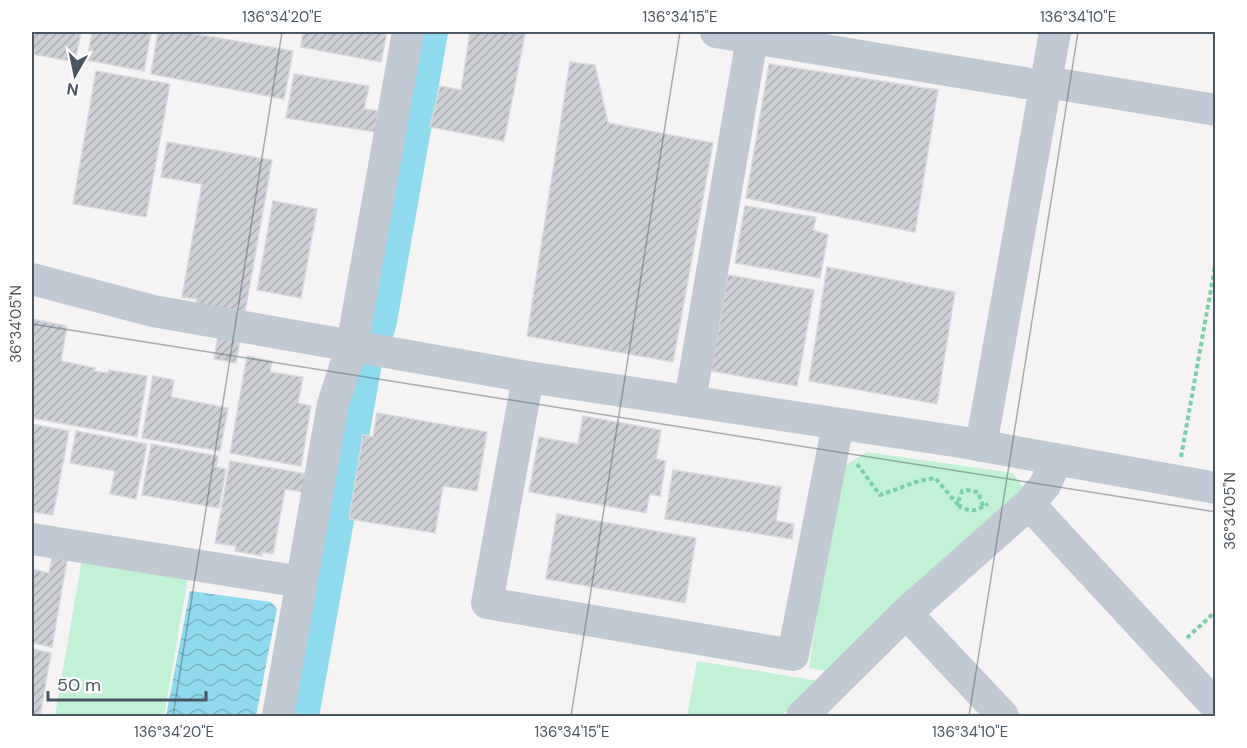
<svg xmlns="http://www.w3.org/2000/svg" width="1247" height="748" viewBox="0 0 1247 748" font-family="'DM Sans',sans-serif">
<defs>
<pattern id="water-waves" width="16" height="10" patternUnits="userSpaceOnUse" patternTransform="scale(1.5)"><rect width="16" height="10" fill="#90daee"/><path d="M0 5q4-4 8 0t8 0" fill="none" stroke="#78b4c4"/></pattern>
<pattern id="building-hatch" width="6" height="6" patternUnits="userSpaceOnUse" patternTransform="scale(1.5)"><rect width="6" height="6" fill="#cdcfd5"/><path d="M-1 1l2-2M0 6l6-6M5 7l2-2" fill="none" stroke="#a8abb0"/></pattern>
</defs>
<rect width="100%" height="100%" fill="#f5f3f3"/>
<path fill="#c3f1d5" d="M866,452L1013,473L1024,489L828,671L809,668L839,470Z
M82,559L188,578L164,716H55Z
M697,661L819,681L781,716H687Z"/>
<path fill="url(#water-waves)" d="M190,591L271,602L277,609L256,716H166Z"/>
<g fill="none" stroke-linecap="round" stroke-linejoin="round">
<path stroke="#90daee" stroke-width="38" d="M375,331L378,321L429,32
M300,716L362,368"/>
</g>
<path fill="url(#building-hatch)" stroke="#d7d9de" stroke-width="1.5" d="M34,32H81L75,62L32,54Z
M92,32H151L144,71L87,60Z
M158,32H183L293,51L284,99L151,74Z
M303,32H387L381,62L301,47Z
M303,32H387L381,62L301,47Z
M470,32H514L525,34L504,141L430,127L440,86L461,90Z
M570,62L595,65L608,123L713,143L673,362L527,336Z
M769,64L938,90L915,232L746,198Z
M96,71L170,84L146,217L73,204Z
M294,74L369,86L364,109L378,111L375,132L286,118Z
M167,142L272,160L236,363L214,359L223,310L196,304L197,299L182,297L202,184L161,177Z
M273,201L317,209L301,298L257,290Z
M745,206L816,217L813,230L828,235L820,278L735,263Z
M827,267L955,292L937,404L809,381Z
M728,275L814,290L797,386L711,371Z
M32,319L67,326L61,361L95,368L94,371L108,373L109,370L147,376L137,437L32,418Z
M247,356L272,361L270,372L303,377L298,403L311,406L301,466L230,453Z
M153,376L174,380L171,397L228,408L220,451L142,438Z
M377,413L487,432L477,491L443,486L435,533L349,519L363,435L373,437Z
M583,416L661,430L656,459L666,461L660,496L650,494L646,513L529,492L539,437L578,444Z
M32,424L69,431L53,515L33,512L32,515Z
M76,431L147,444L136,499L110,494L115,471L70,463Z
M151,444L218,456L216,467L226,469L219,508L142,495Z
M230,461L307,474L303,492L285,489L273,554L262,552V556L235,551L236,546L215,543Z
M673,470L781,487L776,521L794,524L792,539L665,519Z
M557,514L696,538L685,603L546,579Z
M52,558L67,560L52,647L32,643V569L49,573Z
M32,649L51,653L40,716H32Z"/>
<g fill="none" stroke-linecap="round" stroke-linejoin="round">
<path stroke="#7ad0a6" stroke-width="4" stroke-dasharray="4.5 3" stroke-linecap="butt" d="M1181,457L1216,261
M857,464L880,495L919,481L935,478L960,507
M983,506L978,492L967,490L962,491L959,500L960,507C975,513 975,510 988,504
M1187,638L1216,611"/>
<path stroke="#c1cad2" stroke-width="32" d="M716,32L1025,83
M1046,82L1216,110
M32,279L153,311L352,346L408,32
M528,377L487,603L793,655L838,424
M690,401L753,32
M981,446L1055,32
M1029,504L1216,706
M32,539L302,582
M906,613L1003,716
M278,716L333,404L352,346L528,377L961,442L1216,488
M802,716L906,613L1029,504L1045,485L1057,459"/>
</g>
<path fill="none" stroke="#4a5661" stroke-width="1.5" stroke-opacity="0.45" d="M32,324L1216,512M173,716L282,32M571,716L680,32M969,716L1078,32"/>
<rect width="1247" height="748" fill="none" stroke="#ffffff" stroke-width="66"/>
<g transform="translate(75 75) rotate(189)" stroke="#ffffff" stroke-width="4.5" paint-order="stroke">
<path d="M0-4.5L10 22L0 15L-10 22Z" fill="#4a5661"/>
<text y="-9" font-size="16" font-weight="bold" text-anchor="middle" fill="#4a5661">N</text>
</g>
<path d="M48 691v9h158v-9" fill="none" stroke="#4a5661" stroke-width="3"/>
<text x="57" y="691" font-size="18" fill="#4a5661" stroke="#ffffff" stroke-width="4.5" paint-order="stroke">50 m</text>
<rect x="33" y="33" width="1181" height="682" fill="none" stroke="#4a5661" stroke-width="2"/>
<g font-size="15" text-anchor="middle" fill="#4a5661">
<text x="282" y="22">136°34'20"E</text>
<text x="680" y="22">136°34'15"E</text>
<text x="1078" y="22">136°34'10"E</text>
<text transform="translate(16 324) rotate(-90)" y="5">36°34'05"N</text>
<text transform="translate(1230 511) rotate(-90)" y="5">36°34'05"N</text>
<text x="174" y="737">136°34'20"E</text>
<text x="572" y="737">136°34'15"E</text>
<text x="970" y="737">136°34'10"E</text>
</g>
</svg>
